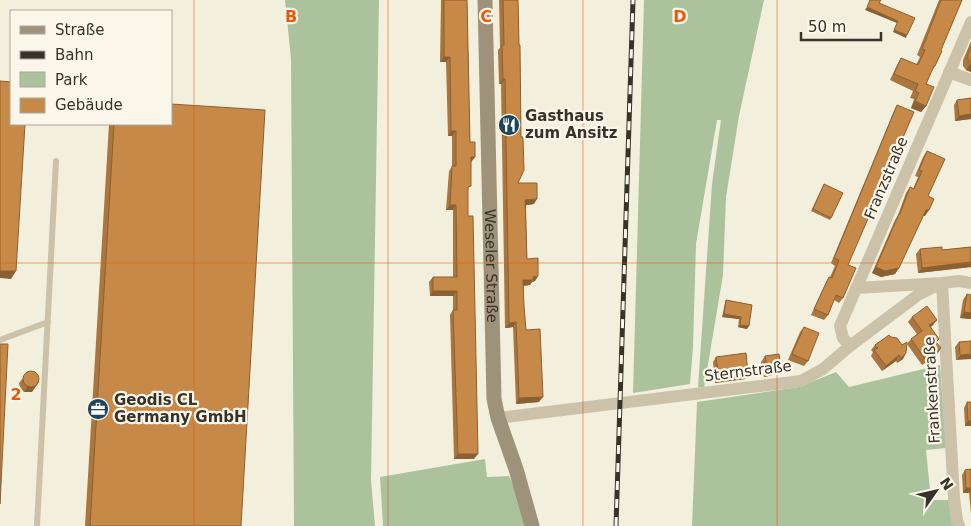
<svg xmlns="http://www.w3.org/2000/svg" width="971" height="526" viewBox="0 0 971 526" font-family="'DejaVu Sans',sans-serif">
<rect width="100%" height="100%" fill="#f3efdd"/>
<path fill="#acc29d" d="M285,0H379L371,480L375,526H294L291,59Z
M644,0H764L739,116L726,197L723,275L704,388L698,387L712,184L721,120H717L696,244L693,347L690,384L633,393Z
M940,365L946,448L926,450L931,500H951L955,526H692L697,402L799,387L836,372L849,387Z
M485,459L487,477L509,476L516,491L526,526H383L380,477Z"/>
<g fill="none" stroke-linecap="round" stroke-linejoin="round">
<path stroke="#cbc2a9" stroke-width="6" d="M0,340L48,322
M37,526L56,161"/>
<path stroke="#cbc2a9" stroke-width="12" d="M949,72L971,80
M856,288L942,283L954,498L957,520L959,526
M850,346L843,338L840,326L971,22
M498,418L801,381L823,369L850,346L918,295L942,283L959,281L971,283"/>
<path stroke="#9f927a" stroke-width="15" id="s1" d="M485,0L494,399L498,418L516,469L532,526"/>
<g stroke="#383229" stroke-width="5">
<path id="rail" d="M616,526L633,0"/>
</g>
<use href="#rail" stroke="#faf7ea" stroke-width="3" stroke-dasharray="9" stroke-linecap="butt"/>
</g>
<path fill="#ab763d" d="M441,0H467L470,142L475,157L471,162L468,190V216L474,459H454L450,315L453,310V296H430L429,282L433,277H453V210H446L449,171L452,167V136H448L446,62H440Z
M499,0H518V183L534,204L526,205L527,259L538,276L535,281L532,282L530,285L523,286L524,306L526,330L539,402L516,404L513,327L505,328L501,84H499L498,50L500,48Z
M939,0H962L941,50L935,66L931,72L926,84V106L921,112L911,108L914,99L910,98L913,91L890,80L897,65L901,58L916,65L920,57L917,55Z
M971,41V72L966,70L963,66V60Z
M971,98V119L955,121L954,105L957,100Z
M897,105L848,265L843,298L839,303L834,300L828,315L824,320L811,315L826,282L829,277H830L835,266L831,263L894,111Z
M109,124H171L241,526H85Z
M927,151L928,196L925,216H923L895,274L881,277L872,273L895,220L898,215L906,193L910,187L913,189L918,177L915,176L923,157Z
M824,184L831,218L830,220L811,211Z
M971,247V267L918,273L916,254L920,249L942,250Z
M967,294L971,319L960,318L963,300Z
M726,300L752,305L747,329L738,327L739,319L722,317L725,303Z
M912,317L933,325L931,327L937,343L941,348L937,354L922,365L907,344L911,339L917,334L908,322Z
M804,327L808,361L804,366L788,360L800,332Z
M889,335L903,359L897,363L896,361L882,371L871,356L873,352L871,350L875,345Z
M971,341L956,360L955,347L959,342Z
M765,356L781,369L777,374L764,377L761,362Z
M716,357L745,379L715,383L713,362Z
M23,378L32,392H24L20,388L19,383Z
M967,402H971V426H965L964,408Z
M971,469V514L969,493H963L962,475L965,470Z"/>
<path fill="#8b6032" d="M867,7L898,21L897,23L865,10Z
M894,30L907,35L906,38L893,32Z
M444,57H450L446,62H440Z
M971,63V72L966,70Z
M503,79H505L501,84H499Z
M915,101L926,106L921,112L911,108Z
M971,114V119L955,121L959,116Z
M451,131H456L452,136H448Z
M471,157H475L471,162H467Z
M537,199L534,204L522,206L525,200Z
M450,205H456L453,210H446Z
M926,210H929L925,216H922Z
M971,262V267L918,273L922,268Z
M876,267L899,268L895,274L881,277L872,273Z
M0,271H16L11,279L0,278Z
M538,276L535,281L532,282L530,285L520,286L523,280L533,277Z
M433,291H457L453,296H430Z
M964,312L971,313V319L960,318Z
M724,314L741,317L739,319L722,317Z
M937,320L933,325L926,330L929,325Z
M516,322L513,327L505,328L509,323Z
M740,325L749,326L747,329L738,327Z
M941,348L937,354L922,365L926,360Z
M906,353L903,359L897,363L901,358Z
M971,354V359L956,360L960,355Z
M899,355L896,361L882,371L886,366Z
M781,369L777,374L764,377L768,371Z
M748,374L745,379L715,383L719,378Z
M39,382L32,392H24L27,387Z
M543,397L539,402L516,404L519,398Z
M968,421H971V426H965Z
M458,454H478L474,459H454Z
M966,488H971V489L969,493H963Z"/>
<path fill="#c78947" stroke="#8b6032" d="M444,0H467L470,142H475V157H471V186L468,187V216H473L478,454H458L453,310H457V291H433V277H457L456,205H450L452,166H456V131H451L450,57H444Z
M503,0H518L519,45H520L521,137H523L524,170L518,183H537V199L525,200L527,259L538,258V276L533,277V280H523L524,306L526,330L540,329L543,397L519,398L516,322L509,323L505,79H503L502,45H504Z
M870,0H881L879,3L915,18L907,35L894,30L898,21L867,7Z
M941,0H962L941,50L942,51L935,66H934L926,84L934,87L926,106L915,101L919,93L915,91L918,84L894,74L901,58L918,65L925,50L922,49Z
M971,46V63L968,59V54Z
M0,81L11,82V124H25L16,271H0Z
M971,98V114L959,116L957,100Z
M171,104L265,110L241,526H90L114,124H171Z
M897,105L914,112L848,265L856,268L843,298L836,295L828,315L814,309L829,277L832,278L839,260L834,258Z
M927,151L945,159L928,196L934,199L929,210H926L899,268L885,271L876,267L899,214H900L910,187L914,189L922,171L919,170Z
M824,184L843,193L831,218L813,209Z
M942,247V250L971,247V262L922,268L920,249Z
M967,294L971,295V313L964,312Z
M726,300L752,305L749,326L740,325L741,317L724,314Z
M927,306L937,320L929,325L939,339L936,342L941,348L926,360L911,339L922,331L912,317Z
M804,327L819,333L808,361L792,354Z
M889,335L891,337L897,338L902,345L907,342L906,353L901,358L899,355L886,366L874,350L878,348L875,345Z
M971,341V354L960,355L959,342Z
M0,344H8L0,504Z
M746,353L748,374L719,378L716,357Z
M779,354L781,369L768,371L765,356Z
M23 379a8 8 0 1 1 16 0a8 8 0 1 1-16 0Z
M967,402H971V421H968Z
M971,469V488H966L965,470Z"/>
<path fill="none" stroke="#e8590c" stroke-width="1" stroke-opacity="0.55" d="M194,0V526M388,0V526M583,0V526M777,0V526M0,263H971"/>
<defs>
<g id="restaurant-disc" transform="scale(1.125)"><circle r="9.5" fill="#1e465a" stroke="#faf7ea"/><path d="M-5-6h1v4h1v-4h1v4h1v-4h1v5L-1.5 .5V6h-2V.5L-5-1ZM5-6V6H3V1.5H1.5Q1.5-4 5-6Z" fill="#fff"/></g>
<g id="office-disc" transform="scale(1.125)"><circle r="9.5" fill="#1e465a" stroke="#faf7ea"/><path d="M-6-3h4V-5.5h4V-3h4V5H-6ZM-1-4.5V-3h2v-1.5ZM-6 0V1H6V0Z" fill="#fff"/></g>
</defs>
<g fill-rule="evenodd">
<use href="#restaurant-disc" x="509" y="125"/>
<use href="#office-disc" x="98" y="409"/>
</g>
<g text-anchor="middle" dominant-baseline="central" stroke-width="4.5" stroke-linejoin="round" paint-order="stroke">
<g font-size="15" font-weight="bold" fill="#383229" stroke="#faf7ea" text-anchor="start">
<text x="525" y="116">Gasthaus<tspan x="525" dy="17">zum Ansitz</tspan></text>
<text x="114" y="400">Geodis CL<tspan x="114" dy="17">Germany GmbH</tspan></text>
</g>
<g font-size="15" fill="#383229" stroke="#faf7ea">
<text transform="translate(886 178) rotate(-67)">Franzstraße</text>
<text stroke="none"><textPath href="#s1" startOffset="266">Weseler Straße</textPath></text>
<text transform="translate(748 371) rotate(-7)">Sternstraße</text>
<text transform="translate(932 390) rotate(-93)">Frankenstraße</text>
</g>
</g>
<g font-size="16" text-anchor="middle" font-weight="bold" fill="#e8590c" stroke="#faf7ea" stroke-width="4.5" stroke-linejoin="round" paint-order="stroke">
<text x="291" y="22">B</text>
<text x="486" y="22">C</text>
<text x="680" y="22">D</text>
<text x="16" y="400">2</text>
</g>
<rect x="10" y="10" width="162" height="115" fill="#faf7ea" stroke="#aca89d"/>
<rect x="20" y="26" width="25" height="8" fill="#9f927a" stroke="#aca89d"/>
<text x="55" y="35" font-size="15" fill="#383229">Straße</text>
<rect x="20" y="51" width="25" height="8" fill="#383229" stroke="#aca89d"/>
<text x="55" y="60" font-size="15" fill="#383229">Bahn</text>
<rect x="20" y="72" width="25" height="15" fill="#acc29d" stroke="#aca89d"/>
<text x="55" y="85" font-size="15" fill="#383229">Park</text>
<rect x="20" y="98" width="25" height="15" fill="#c78947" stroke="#aca89d"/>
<text x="55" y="110" font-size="15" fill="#383229">Gebäude</text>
<g transform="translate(936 491) rotate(56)" stroke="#faf7ea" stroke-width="4" paint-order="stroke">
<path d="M0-4L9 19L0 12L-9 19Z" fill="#383229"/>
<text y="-8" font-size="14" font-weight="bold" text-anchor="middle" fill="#383229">N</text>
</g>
<path d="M801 32v8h80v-8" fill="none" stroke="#383229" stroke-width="2.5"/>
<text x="808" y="32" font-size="15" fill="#383229" stroke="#faf7ea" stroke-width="4" paint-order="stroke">50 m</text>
</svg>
